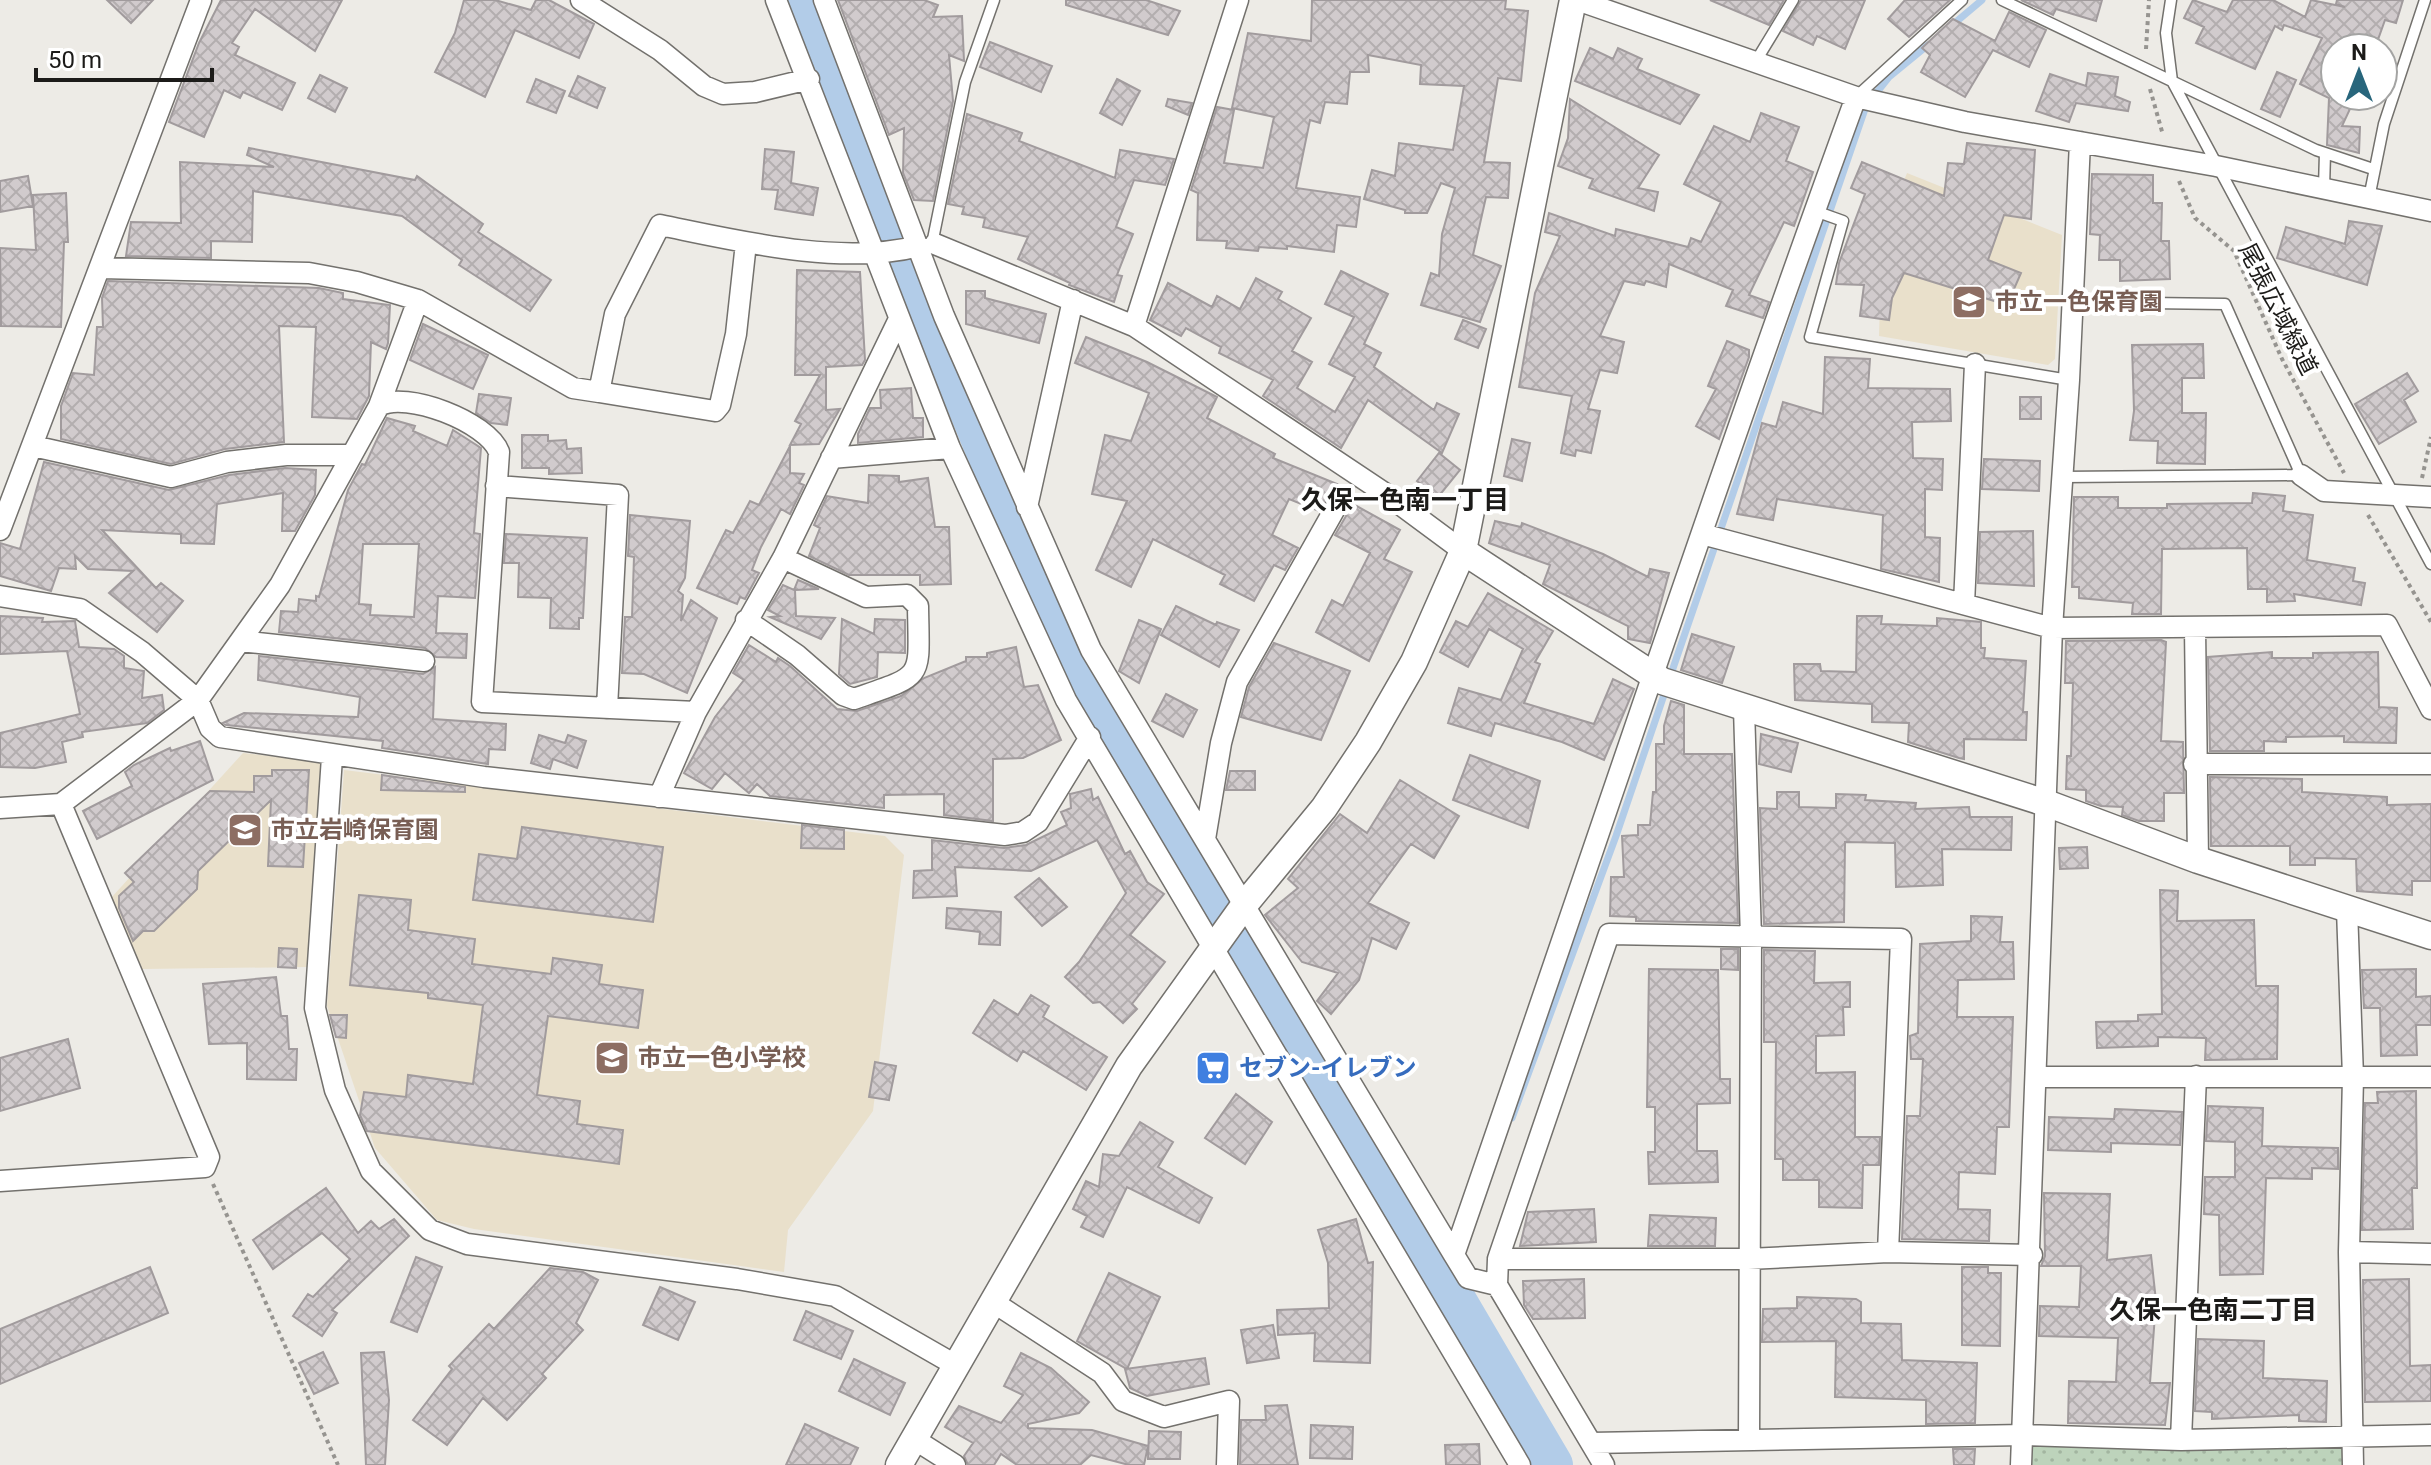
<svg xmlns="http://www.w3.org/2000/svg" width="2431" height="1465" viewBox="0 0 2431 1465" font-family="Roboto,'Noto Sans JP',sans-serif">
<defs>
<pattern id="park-dots" width="8" height="8" patternUnits="userSpaceOnUse" patternTransform="scale(2)"><rect width="8" height="8" fill="#bdd3bb"/><path d="M2 2h.1M6 6h.1" fill="none" stroke="#a2b5a0" stroke-width="1.8" stroke-linecap="round"/></pattern>
<pattern id="building-cross-hatch" width="8" height="8" patternUnits="userSpaceOnUse" patternTransform="scale(2)"><rect width="8" height="8" fill="#d1cbcd"/><path d="M0 0l8 8M0 8l8-8" fill="none" stroke="#b3aeaf"/></pattern>
</defs>
<rect width="100%" height="100%" fill="#edebe6"/>
<path fill="#e9e0cb" d="M1907,173L2062,235L2055,359L2048,365L1879,336L1881,267L1891,213Z
M243,753L322,762L307,967L142,969L111,898Z
M344,770L885,836L904,855L873,1111L788,1230L784,1272L474,1229L437,1220L375,1148L327,1006Z"/>
<path fill="url(#park-dots)" d="M2032,1447H2345V1465H2031Z"/>
<g fill="none" stroke-linecap="round" stroke-linejoin="round">
<path stroke="#b2cce8" stroke-width="7" d="M1950,27L1982,0
M1670,677L1866,106L1889,77L1928,45
M1512,1118L1616,836L1666,689
M1453,1296L1459,1273"/>
<path stroke="#b2cce8" stroke-width="42" d="M802,0L997,476L1082,665L1552,1465"/>
</g>
<path fill="url(#building-cross-hatch)" stroke="#a19b9d" stroke-width="2" fill-rule="evenodd" d="M107,0H153L131,23Z
M221,0H342L315,51L255,9L232,43L239,47L235,55L295,83L282,110L243,92L240,98L224,90L204,137L169,122L199,43Z
M464,0H495L531,10L536,0H549L594,24L579,58L515,30L485,97L435,72L455,33Z
M838,0H924L938,5L933,17L962,16L964,61L949,55L953,101L933,201L914,200L903,173L904,128L889,135Z
M1066,0H1146L1180,11L1168,35L1066,5Z
M1312,0H1506L1505,9L1528,11L1521,81L1498,78L1484,162L1510,163L1508,198L1486,197L1473,255L1501,266L1480,322L1421,305L1431,273L1439,276L1442,234L1455,188L1441,183L1427,213H1405V210L1364,199L1372,170L1395,176L1399,143L1453,150L1464,86L1420,84L1421,65L1368,55L1369,72H1350L1347,104L1325,102L1320,123L1310,120L1296,188L1360,197L1356,227L1337,225L1334,252L1287,246V249L1259,247L1258,251L1226,248L1227,241L1197,240L1198,193L1191,190L1217,107L1234,110L1224,163L1263,168L1274,117L1232,108L1248,33L1311,41Z
M1710,0H1784L1769,25Z
M1801,0H1865L1845,49L1817,36L1813,45L1783,31Z
M1905,0H1950L1909,37L1888,19Z
M2021,0H2102L2096,21L2056,9L2053,15Z
M2193,0L2227,12L2233,0H2273L2305,17L2311,0L2345,7L2336,4L2337,0H2403L2396,23L2385,20L2375,48H2335V96H2356L2342,126L2360,127L2359,153L2327,145L2329,98L2300,84L2322,38L2284,25L2282,30L2275,26L2255,69L2196,43L2204,27L2184,18Z
M2009,12L2046,30L2029,67L1993,50L1965,97L1921,72L1930,55L1922,48L1953,19L1995,41Z
M990,42L1052,66L1041,92L980,67Z
M1590,48L1613,59L1618,48L1642,59L1637,69L1699,95L1680,124L1575,81Z
M2277,72L2296,80L2280,117L2261,109Z
M2088,73L2118,77L2115,96L2130,102L2128,111L2076,103L2069,122L2036,111L2050,74L2086,86Z
M320,75L347,88L335,112L308,98Z
M578,76L605,88L597,108L569,96Z
M536,79L565,91L556,113L527,102Z
M1117,79L1140,91L1122,125L1100,113Z
M1168,99L1192,103L1188,115L1166,106Z
M1570,99L1659,155L1638,188L1658,192L1654,211L1589,188L1593,179L1558,166L1568,138Z
M1761,113L1799,127L1786,161L1813,172L1794,226L1784,222L1749,295L1769,302L1763,318L1726,306L1733,290L1669,264L1666,287L1646,281L1644,285L1624,281L1600,336L1624,342L1617,373L1600,370L1588,409L1600,411L1591,453L1576,450L1575,456L1561,453L1572,396L1519,387L1535,293L1560,236L1545,232L1549,213L1615,236L1616,229L1688,247L1691,238L1701,242L1721,202L1684,184L1714,126L1750,142Z
M967,114L1022,133L1019,141L1115,178L1120,150L1174,159L1165,185L1134,180L1116,227L1133,234L1117,275L1122,276L1114,302L1069,285L1070,283L1018,259L1028,237L983,227L985,218L962,214L964,207L948,204Z
M1967,143L2035,150L2031,219L2004,215L1988,260L2021,273L2007,305L1904,273L1892,298L1889,320L1860,316L1864,285L1836,284L1839,263L1865,194L1851,188L1862,162L1944,196L1948,163L1964,164Z
M249,148L415,180L417,176L483,224L478,232L551,280L530,311L459,265L462,260L402,216L253,191L252,242L211,241V258L126,256L131,222L181,223L180,162L274,167L247,155Z
M765,149L794,152L791,183L818,188L813,215L775,209L778,190L762,189Z
M2092,174L2153,175V203H2162L2161,241H2169L2170,279L2120,281V260H2099L2100,235L2090,234Z
M28,176L33,206L0,212V181Z
M66,193L68,242H64L61,327L1,326L0,248L36,250L33,195Z
M2349,221L2382,226L2367,285L2277,258L2286,227L2345,244Z
M797,270L860,272L865,360L862,365L826,367V410L840,409L819,444L790,445L801,424L795,421L820,375H795Z
M1341,271L1388,294L1364,344L1381,353L1374,367L1434,410L1437,403L1459,414L1442,453L1368,400L1341,448L1263,396L1273,380L1219,353L1221,347L1186,328L1181,336L1150,320L1168,283L1212,307L1217,296L1240,309L1256,278L1282,292L1278,299L1311,318L1292,351L1312,362L1297,388L1335,412L1355,377L1329,364L1354,317L1325,304Z
M108,281L319,288L343,293V299L390,305L388,343L386,349L371,342L369,396L357,419L312,417L316,327L279,326L284,442L225,449L171,464L61,439V406L73,373L94,375L97,327H103L102,298Z
M966,291H985V298L1046,314L1039,343L966,324Z
M1463,320L1486,329L1478,348L1455,339Z
M423,324L488,355L473,389L410,360Z
M1086,337L1147,362L1217,397L1207,418L1275,454L1273,458L1337,484L1319,511L1289,499L1272,535L1298,548L1285,570L1274,565L1254,601L1220,584L1225,575L1153,539L1131,587L1096,570L1127,501L1092,494L1105,435L1131,441L1149,393L1075,363Z
M1727,341L1749,350V357L1719,439L1696,426L1716,389L1708,386Z
M2203,344L2204,378H2182V413H2206L2205,464L2157,463L2158,441L2130,440L2134,411L2132,345Z
M1825,357L1870,359L1868,388L1950,389L1951,421L1912,422L1913,458L1943,459L1942,490L1925,489V537L1940,538L1939,582L1881,569L1883,515L1777,499L1773,520L1737,514L1762,423L1776,427L1783,402L1823,414Z
M2407,373L2418,391L2404,400L2416,422L2379,444L2355,404Z
M911,388L913,418H923V437L858,443V434L870,408H881L880,390Z
M479,394L511,398L507,425L491,423L476,413Z
M2020,397H2041V419H2020Z
M387,418L415,426L413,431L447,446L453,430L481,448L474,533L480,534L475,598L438,596L436,633L467,634L466,658L436,657L425,648L279,632L281,611L298,612L299,599L316,601V596L319,597L348,490L362,464L365,465ZM363,544H419L414,617L370,615L371,605L359,604Z
M522,435H548V441L566,440L567,449L581,448L582,473L549,474V468H522Z
M1512,439L1530,443L1522,481L1504,476Z
M790,446V473L804,474L799,483L804,485L790,514L781,509L761,547L752,570L759,573L745,599L740,597L737,604L697,588L726,530L733,533L750,501L759,505Z
M1439,453L1460,470L1438,497L1417,481Z
M1984,459L2040,461L2039,491L1982,489Z
M44,462L169,490L229,475L285,468L316,470L315,495L295,531H282L283,493L217,504L214,544L181,543V534L102,530L156,588L161,583L183,601L157,632L109,593L133,571L88,569L75,556L76,569L59,568L51,591L0,576V543L20,549Z
M869,475L899,476V482L928,478L935,527H949L951,584L920,585V575H849L809,556L820,528L814,525L827,496L868,503Z
M2253,493L2285,496L2283,511L2313,515L2307,560L2355,568L2353,581L2365,583L2361,605L2294,594L2295,601L2267,602V589H2248L2247,548L2162,549L2161,614H2132L2133,603L2079,598V587H2072L2074,497H2118V508H2167V504L2252,503Z
M1353,504L1400,530L1384,559L1412,572L1369,661L1316,632L1332,600L1343,606L1370,553L1335,535Z
M630,515L690,521L685,578L678,591L683,595L681,621L691,600L717,618L687,693L644,674L622,673L625,617H632L634,557L628,556Z
M1495,521L1521,527L1522,523L1603,554L1648,577L1650,569L1669,573L1650,643L1628,639V626L1543,584L1550,565L1489,543Z
M2033,531L2034,586L1978,583L1980,532Z
M506,534L587,538L583,618H579V629L550,628L551,598L518,597L519,563H504Z
M798,580L819,589L795,590L796,616L835,618L821,639L770,617L780,616L768,610L783,585L794,590Z
M1488,593L1553,631L1535,662L1540,664L1524,703L1594,724L1613,679L1634,689L1604,760L1562,742L1495,723L1491,736L1448,723L1459,688L1501,700L1523,649L1489,629L1468,667L1440,652L1456,621L1468,627Z
M1176,606L1216,625L1217,622L1239,630L1219,667L1161,635Z
M0,616L43,618L42,622L75,621L79,647L114,649L124,656V668L144,671L142,698L162,695L164,710L147,723L82,732L83,737L62,742L66,762L35,768L0,767V733L80,714L67,651L0,654Z
M1857,616H1882L1881,624L1937,626V618L1981,622V648H1985L1984,658L2026,661L2023,712H2027L2026,740L1964,739V759L1959,758L1908,742L1909,723L1872,722V704L1795,700L1794,664H1820L1821,671L1856,672Z
M842,619L874,634L875,619L905,620V653L878,652L877,677L850,684L839,674Z
M1139,620L1161,629L1139,683L1119,671Z
M1692,634L1734,647L1722,683L1681,670Z
M2161,640L2166,642L2161,741L2183,742L2184,793H2164V821H2139L2122,815L2123,807L2101,806L2086,801V790L2066,789L2067,756H2071L2073,683H2065L2066,641Z
M1274,643L1350,671L1321,740L1241,717L1249,687Z
M749,645L776,662L778,658L790,666L837,709L857,711L901,696L924,678L966,661V657H987V653L1016,647L1024,687L1038,685L1061,740L1023,758L993,759V821L944,815V794L884,795V808L770,796L757,784L749,793L725,773L712,789L684,773L715,717L744,680L733,673Z
M2272,652V658H2313V653L2378,652L2379,707L2397,708L2396,743L2344,742V736L2286,737V742L2264,741V751H2210L2208,657Z
M259,656L423,674L435,667L433,719L506,724L505,750L489,749L488,764L382,748L383,741L226,725L223,723L244,713L358,717L360,697L258,680Z
M1166,694L1197,710L1183,737L1152,721Z
M1671,701L1684,705V754H1732L1738,923L1636,921V917L1610,916L1611,877H1624L1622,836L1638,835V825H1650L1653,792H1656V744H1664V726Z
M1761,734L1798,743L1791,772L1759,764Z
M539,735L565,743L568,735L586,741L577,768L553,759L550,769L531,763Z
M200,741L213,780L97,839L83,811L132,786L125,772L134,765L170,748L171,751Z
M1470,755L1540,781L1528,828L1453,800Z
M272,770H309L303,867L268,866L271,800L198,871L197,889L154,931H143L133,941L119,908V896L134,882L125,873L210,791L254,792V776H272Z
M1230,771H1255V790H1226Z
M382,775L465,787V792L381,790Z
M2210,777L2302,779V792L2387,797V805L2431,804V881H2412V895L2357,891L2356,859L2315,858V865H2290V846H2211Z
M1400,780L1459,816L1434,858L1411,844L1368,903L1409,923L1396,949L1372,938L1359,980L1331,1014L1317,1001L1338,973L1302,962L1265,915L1298,888L1288,879L1340,814L1367,833Z
M1091,789L1093,800L1098,797L1125,854L1130,851L1147,882L1164,894L1130,935L1165,962L1132,1004L1137,1009L1123,1023L1100,1002L1093,1003L1065,977L1079,962L1126,893L1097,840L1031,871L955,867L957,896L913,898L914,871L932,870V840L1004,848L1026,845L1067,825L1061,812L1071,808L1070,794Z
M1777,792H1799V807L1836,808V794L1866,795L1865,800L1916,803L1915,809L1969,807L1970,817H2012L2011,850L1942,849L1943,885L1896,887L1895,843L1845,842L1844,922L1764,924L1760,808L1777,809Z
M802,825L844,830V849L801,848Z
M522,827L663,847L653,922L473,900L479,854L517,859Z
M2087,847L2088,868L2060,869L2059,848Z
M1039,878L1067,907L1042,926L1015,897Z
M2160,890L2178,891L2177,921L2254,920L2256,986H2278L2277,1059L2205,1060L2206,1038L2158,1037V1046L2097,1048L2096,1022L2138,1021V1015L2162,1014Z
M359,895L411,900L408,930L475,939L472,964L551,974L553,958L602,965L599,984L643,990L638,1028L548,1016L537,1095L580,1101L577,1124L623,1130L619,1164L367,1131L360,1115L364,1092L406,1097L408,1075L473,1084L483,1005L428,998V993L350,985Z
M947,908L1001,912L1000,945L979,944L980,932L946,928Z
M1971,916L2002,917L2000,942H2013L2014,979L1958,980L1957,1017H2013L2009,1127H1997L1995,1174L1959,1172L1958,1209L1990,1210L1989,1241L1902,1239L1907,1116H1920L1923,1059H1911L1910,1036L1918,1033L1920,944L1971,941Z
M279,948L297,949L296,968L278,967Z
M1721,949H1738V970L1721,969Z
M1764,950L1815,951L1814,983L1850,982V1007H1843L1844,1035L1816,1036V1073L1855,1072V1137H1880L1879,1165H1863L1862,1208L1819,1207V1180H1783V1159H1775L1776,1042H1764Z
M1649,969L1718,970L1720,1079H1730V1103L1697,1104V1151H1717L1718,1182L1649,1184L1648,1152H1655V1107H1647Z
M2416,969V997L2431,996V1025H2416L2417,1055L2381,1056L2380,1008H2364L2362,970Z
M276,977L281,1016H287L289,1049H297L296,1080L247,1079V1043L209,1044L203,984Z
M1031,995L1049,1006L1043,1017L1107,1057L1086,1090L1023,1051L1017,1061L973,1033L994,1000L1018,1015Z
M330,1015H347L346,1038L336,1037Z
M68,1039L80,1088L0,1111V1058Z
M875,1062L896,1066L889,1100L869,1097Z
M2416,1091L2417,1188H2412L2413,1229L2362,1230L2365,1103H2378L2377,1092Z
M1236,1094L1272,1122L1245,1164L1205,1138Z
M2208,1106L2263,1108L2262,1146L2338,1148V1169L2312,1168V1179L2266,1178L2263,1274L2220,1275L2219,1215L2204,1214L2205,1177H2235V1142L2206,1141Z
M2115,1109L2182,1112L2180,1145L2111,1143V1152L2048,1150L2049,1117L2114,1119Z
M1140,1122L1173,1142L1158,1167L1212,1198L1199,1223L1127,1187L1103,1237L1081,1227L1087,1216L1073,1209L1086,1181L1099,1187L1103,1154L1119,1156Z
M326,1188L358,1233L371,1221L379,1229L394,1219L409,1236L332,1310L337,1313L322,1336L293,1316L308,1294L313,1297L350,1259L322,1233L273,1269L253,1240Z
M2044,1193L2110,1194L2107,1260L2151,1255L2156,1301L2150,1383H2170L2165,1425L2068,1423L2069,1381L2116,1382L2118,1338L2039,1336L2040,1306L2079,1307L2081,1266H2041L2045,1256Z
M1594,1209L1596,1242L1520,1246L1528,1212Z
M1650,1215L1716,1218L1715,1246H1648Z
M1356,1219L1368,1263L1373,1262L1370,1363L1314,1361L1315,1333L1278,1335L1277,1310L1329,1308L1328,1263L1318,1230Z
M416,1257L442,1267L417,1332L391,1322Z
M150,1267L168,1313L0,1384V1329Z
M1962,1267H1988V1273H2001L2000,1346L1962,1345Z
M550,1268L583,1272L598,1280L576,1323L583,1330L542,1374L546,1378L507,1420L483,1398L447,1445L413,1420L452,1369L449,1366L489,1324L494,1329Z
M1109,1273L1160,1297L1127,1369L1077,1341Z
M1584,1279L1585,1318L1533,1319L1524,1305L1523,1281Z
M2409,1279L2410,1366L2431,1365V1401L2365,1402L2363,1280Z
M660,1287L695,1302L678,1340L643,1325Z
M1797,1297L1856,1299L1861,1302V1323L1901,1324L1902,1360L1977,1363L1975,1423L1926,1424V1400L1835,1397L1836,1341L1762,1342L1763,1309L1797,1308Z
M806,1311L853,1331L841,1359L794,1340Z
M1273,1325L1279,1358L1247,1363L1241,1330Z
M2198,1339L2264,1341L2263,1378L2327,1381L2326,1422L2299,1421V1415L2212,1419V1412L2195,1411Z
M323,1352L338,1383L314,1394L299,1363Z
M384,1352L389,1400L385,1465H366L361,1353Z
M1021,1353L1051,1368L1089,1402L1079,1413L1028,1424V1428L1092,1430L1148,1446L1144,1465H1129L1091,1455L1080,1465H1017L1001,1454L994,1465H968L964,1456L973,1443L945,1427L959,1406L1001,1423L1023,1395L1004,1386Z
M1205,1358L1209,1384L1147,1396L1130,1388L1125,1369Z
M854,1359L905,1383L890,1415L839,1391Z
M1287,1405L1298,1465H1240L1241,1420H1266L1265,1406Z
M805,1424L858,1448L850,1465H786Z
M1311,1425L1353,1427L1352,1459L1310,1458Z
M1149,1431L1181,1432L1180,1459H1148Z
M1479,1444L1480,1465H1446L1445,1445Z
M1953,1449H1975L1974,1465H1954Z"/>
<g fill="none" stroke-linecap="round" stroke-linejoin="round">
<g stroke="#73716d" stroke-width="13">
<path id="service" d="M2002,0L2316,150L2373,169
M2171,0L2166,33L2172,81L2431,564
M1756,61L1793,0
M1856,97L1962,0
M2324,188L2325,153
M2369,198L2384,124L2425,0
M1815,211L1843,221L1810,337L2069,380
M932,244L965,82L994,0
M2063,477L2301,475L2225,304L2073,302"/>
</g>
<g stroke="#73716d" stroke-width="23">
<path id="minor" d="M581,0L660,50L704,86L723,94L755,92L809,79
M776,0L950,448L1066,700L1520,1465
M824,0L944,316L1091,650L1454,1255C1588,869 1716,481 1856,97
M1577,0L1856,97L1965,122L2216,166L2431,211
M935,244L1134,326L1386,494L1463,551
M101,268L309,273L357,282L418,300L573,388L599,392L615,314L660,225C739,241 840,266 919,246
M1134,326L1238,0
M599,392L715,411L720,405L736,334L746,243
M379,406C405,390 488,422 499,452L482,702L696,712
M33,446L171,477L227,462L286,455H352
M831,458L950,448
M2301,475L2324,491L2431,497
M496,486L618,495L607,708
M1027,507L1073,300
M0,530L201,0
M1702,534L2052,628L2387,625L2431,709
M0,596L80,609L142,652L198,700L210,728L220,737L484,777L1005,835L1023,832L1038,822L1090,737
M1964,604L1975,364
M746,620L797,655L843,695L854,699C926,674 919,681 918,606L907,595L866,597L783,558
M2195,628L2198,860
M240,641L424,661
M1744,708L1751,938L1749,1439
M332,757L315,1008L335,1090L371,1171L430,1230L467,1244L737,1279L835,1296L957,1366
M2194,764H2431
M659,797L696,712L783,558L898,321
M0,808L61,804L198,700L280,585L379,406L418,300
M1205,839L1221,743L1237,682L1341,498
M2347,909L2353,1077L2349,1252L2353,1465
M2038,1077H2431
M0,1181L205,1167L209,1157L61,804
M2349,1252L2431,1254
M1454,1255L1468,1278L1497,1285
M1498,1259H1748L1888,1252L2032,1255
M993,1302L1102,1373L1123,1401L1164,1417L1229,1401L1227,1465
M914,1439L955,1465
M2181,1440L2196,1076
M1591,1443L2023,1435L2181,1440L2431,1435
M1604,1465L1497,1285L1498,1259L1609,934L1901,939L1888,1252
M2021,1465L2052,628L2069,380L2080,142"/>
</g>
<g stroke="#73716d" stroke-width="29">
<path id="tertiary" d="M1463,551L1662,681L2046,803L2198,860L2431,936
M899,1465L1129,1066L1245,904L1324,808L1368,742L1414,662L1463,551L1573,0"/>
</g>
<path stroke="#969490" stroke-width="4" stroke-dasharray="4 4" stroke-linecap="butt" d="M2146,49L2149,0
M2150,89L2163,135
M2179,181L2195,218L2234,251L2282,359L2344,473
M2422,478L2431,437
M2368,515L2431,622
M213,1184L338,1465"/>
<use href="#service" stroke="#fff" stroke-width="10"/>
<use href="#minor" stroke="#fff" stroke-width="20"/>
<use href="#tertiary" stroke="#fff" stroke-width="26"/>
</g>
<defs>
<g id="school-square" transform="scale(1.8)"><rect x="-9" y="-9" width="18" height="18" rx="4" fill="#8d6e63" stroke="#fff"/><path d="M0-5L7-2L0 1L-7-2ZM-4 1L0 2.5L4 1V4Q0 6-4 4Z" fill="#fff"/></g>
<g id="supermarket-square" transform="scale(1.8)"><rect x="-9" y="-9" width="18" height="18" rx="4" fill="#3f7fe0" stroke="#fff"/><path d="M-6-5.5h2.5l.6 2H6L4.5 2H-2.5L-4.4-4H-6ZM-1.5 3.2a1.3 1.3 0 1 0 .1 0ZM3 3.2a1.3 1.3 0 1 0 .1 0Z" fill="#fff"/></g>
</defs>
<g fill-rule="evenodd">
<use href="#school-square" x="1969" y="302"/>
<use href="#school-square" x="245" y="830"/>
<use href="#school-square" x="612" y="1058"/>
<use href="#supermarket-square" x="1213" y="1068"/>
</g>
<g text-anchor="middle" dominant-baseline="central" stroke-width="8" stroke-linejoin="round" paint-order="stroke">
<g font-size="24" font-weight="bold" fill="#785e54" stroke="#fff" text-anchor="start">
<text x="1995" y="302">市立一色保育園</text>
<text x="271" y="830">市立岩崎保育園</text>
<text x="638" y="1058">市立一色小学校</text>
</g>
<g font-size="24" fill="#1c1b19" stroke="#fff">
<text transform="translate(2278 309) rotate(63)">尾張広域緑道</text>
</g>
<g font-size="24" font-weight="bold" fill="#366cbe" stroke="#fff" text-anchor="start">
<text x="1239" y="1068">セブン-イレブン</text>
</g>
<g font-size="26" font-weight="bold" fill="#1c1b19" stroke="#fff">
<text x="1405" y="500">久保一色南一丁目</text>
<text x="2213" y="1310">久保一色南二丁目</text>
</g>
</g>
<g transform="translate(2359 72)"><circle r="38" fill="#ffffff" stroke="#a4a4a3" stroke-width="2"/>
<path d="M0-6L14 30L0 20L-14 30Z" fill="#28667c"/>
<text y="-12" font-size="22" font-weight="bold" text-anchor="middle" fill="#1c1b19">N</text>
</g>
<path d="M36 68v12h176v-12" fill="none" stroke="#1c1b19" stroke-width="4"/>
<text x="48" y="68" font-size="24" fill="#1c1b19" stroke="#ffffff" stroke-width="6" paint-order="stroke">50 m</text>
</svg>
